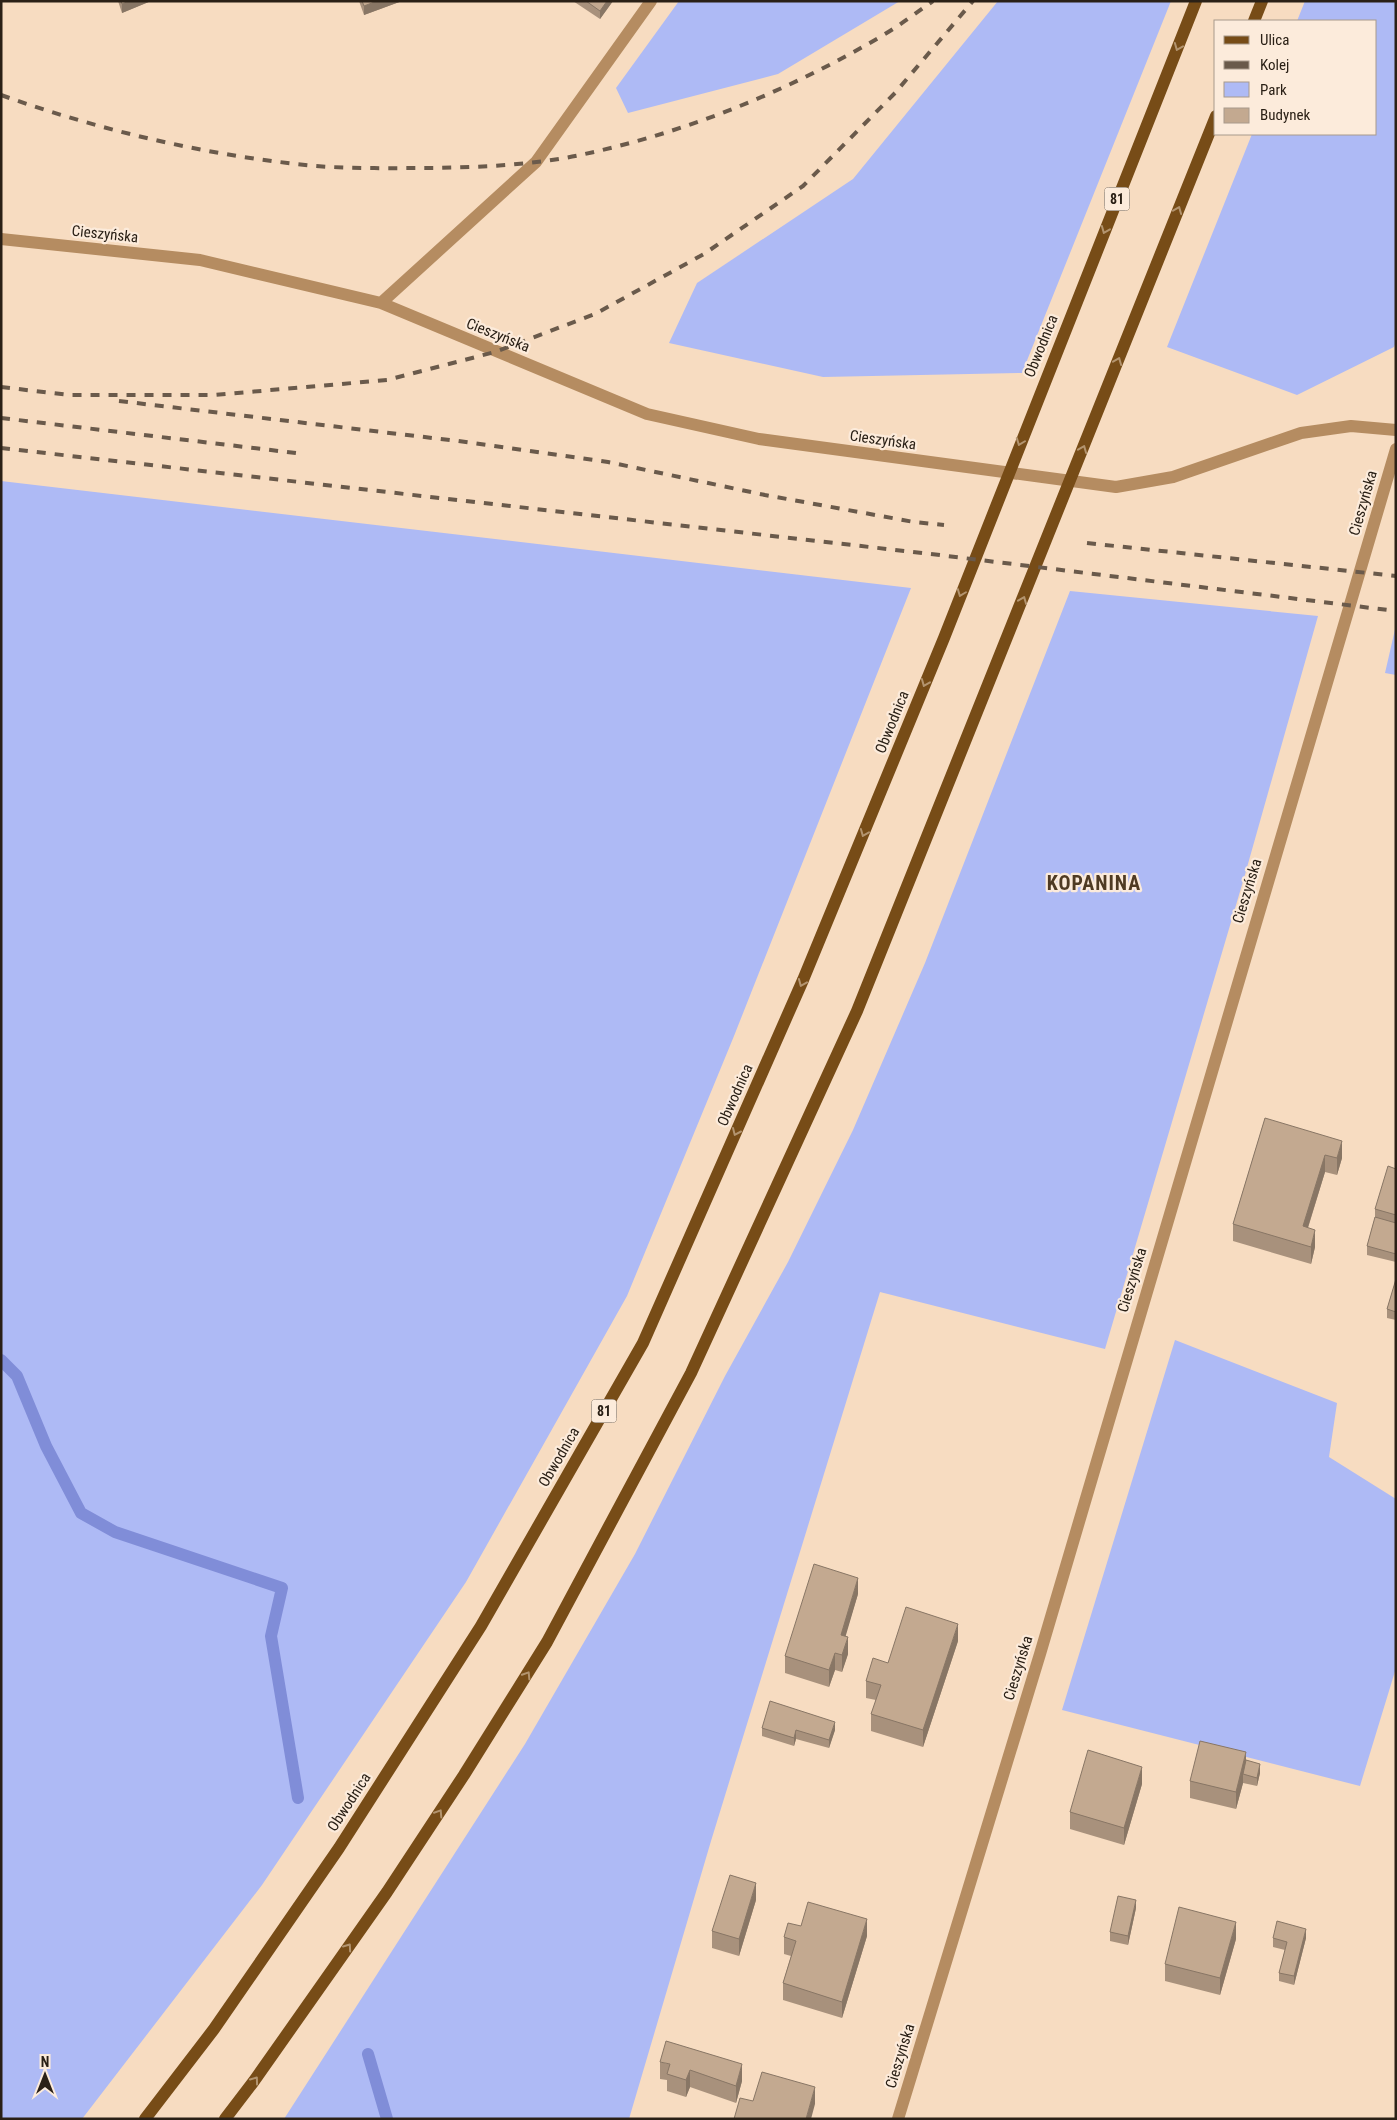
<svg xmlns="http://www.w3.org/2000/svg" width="1397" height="2120" viewBox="0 0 1397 2120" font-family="'Roboto Condensed',sans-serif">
<rect width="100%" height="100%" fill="#f7dcc1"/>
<path fill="#aebaf5" d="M679,1H900L778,74L628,113L616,88Z
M998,1H1171L1022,373L823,377L669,343L697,283L853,179Z
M1305,1H1396V342L1394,347L1297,395L1167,347L1252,134H1376V21H1297Z
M1,481L911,588L734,1036L627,1296L466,1582L262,1885L82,2119H1Z
M1070,591L1318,616L1244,878L1105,1349L880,1292L711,1841L629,2119H284L525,1744L635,1554L725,1376L788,1262L853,1130L925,963Z
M1396,625V675L1385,673Z
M1175,1340L1337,1403L1329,1457L1396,1499V1668L1360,1786L1062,1710Z"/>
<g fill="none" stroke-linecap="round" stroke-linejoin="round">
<path stroke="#808dd8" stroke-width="12" d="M1,1360L17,1376L46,1446L81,1513L115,1532L282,1588L271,1636L298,1798
M368,2054L387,2119"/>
<path stroke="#b58c61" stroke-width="12" d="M1,239L200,260L381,303L647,414L759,439L1116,487L1173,477L1301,433L1351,426L1396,430
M381,303L536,162L651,1
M898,2119L1040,1654L1396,449"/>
<path stroke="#774c17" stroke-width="12" d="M1254,21L1262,1
M145,2119L214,2029L339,1848L403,1748L481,1626L643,1343L803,980L944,638L1196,1
M225,2119L254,2081L387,1892L464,1775L547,1642L691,1373L857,1011L1216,116"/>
<path stroke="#6a5a4b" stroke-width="4" stroke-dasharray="9 9" stroke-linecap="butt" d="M1,95C102,131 209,156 316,166C355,169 395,168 434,168C483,167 533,165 580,155C685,133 788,91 880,37C899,26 916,13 933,1
M1,387L69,395H214L387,380L495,352L595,314L704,254L803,186L895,93L973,1
M119,401L458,441L608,462L765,495L914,522L944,525
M1,418L304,454
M1,448L931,554L1396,611
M1087,543L1396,576"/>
</g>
<path fill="#a8917c" d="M118,1H151L122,13Z
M359,1H402L364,15Z
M573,1H613L600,19Z
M1265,1118L1342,1158L1337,1175L1325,1172L1308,1228L1315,1247L1311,1264L1233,1241V1224Z
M1396,1169V1262L1367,1255V1246L1375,1217V1209Z
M1396,1279V1320L1387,1318V1309Z
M858,1594L845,1636L848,1654L842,1672L835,1670L829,1687L785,1673V1656Z
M958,1641L923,1747L871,1731V1714L876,1700L866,1698V1681L888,1663Z
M762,1728L835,1730L829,1748L796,1739L794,1746L762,1736Z
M1246,1760L1260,1773L1257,1786L1243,1783L1236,1809L1190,1798V1781Z
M1142,1784L1124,1845L1070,1829V1812Z
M756,1900L739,1956L712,1948V1931Z
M1136,1908L1128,1945L1110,1941V1932Z
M801,1926L867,1936L842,2018L783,2000V1983L791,1956L784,1954V1937Z
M1273,1938H1306L1294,1985L1279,1981V1973L1285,1950L1273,1947Z
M1236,1939L1220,1995L1165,1981V1964Z
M660,2062L742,2081L736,2103L690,2087L686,2097L667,2091V2080L660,2079Z"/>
<path fill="#887665" d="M129,1H151L122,13V4Z
M377,1H402L364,15V6Z
M607,1H613L600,19V11Z
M1342,1141V1158L1337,1175V1158Z
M1325,1155V1172L1303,1243V1226Z
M1315,1230V1247L1311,1264V1247Z
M858,1578V1594L841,1652V1635Z
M958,1624V1641L923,1747V1730Z
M848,1637V1654L842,1672V1655Z
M835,1653V1670L829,1687V1670Z
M835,1722V1730L829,1748V1740Z
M796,1730V1739L794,1746V1738Z
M1246,1752V1769L1243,1774V1783L1236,1809V1792Z
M1260,1764V1773L1257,1786V1778Z
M1142,1767V1784L1124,1845V1828Z
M756,1883V1900L739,1956V1939Z
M1136,1900V1908L1128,1945V1936Z
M867,1919V1936L842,2018V2002Z
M1236,1922V1939L1220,1995V1978Z
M1306,1929V1938L1294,1985V1976Z
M742,2064V2081L736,2103V2086Z
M690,2070V2087L686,2097V2080Z
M815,2087V2104L811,2119H806Z"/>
<path fill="#c3a990" stroke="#887665" d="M121,1H129L122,4Z
M362,1H377L364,6Z
M586,1H607L600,11Z
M1265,1118L1342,1141L1337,1158L1325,1155L1303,1226L1315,1230L1311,1247L1233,1224Z
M1388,1166L1396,1169V1215L1375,1209Z
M1375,1217L1396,1223V1254L1367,1246Z
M1396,1279V1312L1387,1309Z
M814,1564L858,1578L841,1635L848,1637L842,1655L835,1653L829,1670L785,1656Z
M906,1607L958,1624L923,1730L871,1714L881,1685L866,1681L873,1658L888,1663Z
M770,1701L835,1722L829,1740L796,1730L794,1738L762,1728Z
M1200,1741L1246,1752L1236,1792L1190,1781Z
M1088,1750L1142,1767L1124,1828L1070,1812Z
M1246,1760L1260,1764L1257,1778L1243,1774Z
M730,1875L756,1883L739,1939L712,1931Z
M1118,1896L1136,1900L1128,1936L1110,1932Z
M808,1902L867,1919L842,2002L783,1983L796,1941L784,1937L788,1923L801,1926Z
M1179,1907L1236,1922L1220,1978L1165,1964Z
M1277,1921L1306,1929L1294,1976L1279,1973L1287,1942L1273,1938Z
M666,2041L742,2064L736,2086L690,2070L686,2080L667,2074L670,2064L660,2062Z
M762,2072L815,2087L806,2119H734L740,2098L753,2101Z"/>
<defs><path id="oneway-chevron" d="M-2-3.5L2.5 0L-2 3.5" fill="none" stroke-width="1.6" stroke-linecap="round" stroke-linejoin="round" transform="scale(1.25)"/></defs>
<g stroke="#b3946f">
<use href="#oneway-chevron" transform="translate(1178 47) rotate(112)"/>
<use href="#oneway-chevron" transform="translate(1178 210) rotate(-68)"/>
<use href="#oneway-chevron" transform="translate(1105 230) rotate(112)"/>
<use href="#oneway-chevron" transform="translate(1118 361) rotate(-68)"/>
<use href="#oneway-chevron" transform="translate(1020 442) rotate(111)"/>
<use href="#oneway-chevron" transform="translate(1083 449) rotate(-68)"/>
<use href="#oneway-chevron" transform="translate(961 593) rotate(111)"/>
<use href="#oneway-chevron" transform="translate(1023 600) rotate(-68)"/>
<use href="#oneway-chevron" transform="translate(925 683) rotate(112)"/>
<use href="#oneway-chevron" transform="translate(864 833) rotate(112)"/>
<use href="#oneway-chevron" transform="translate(802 983) rotate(113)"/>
<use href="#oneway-chevron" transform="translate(736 1132) rotate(114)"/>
<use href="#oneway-chevron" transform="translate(527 1675) rotate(-58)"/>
<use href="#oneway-chevron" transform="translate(439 1813) rotate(-57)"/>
<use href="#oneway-chevron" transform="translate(348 1947) rotate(-55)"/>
<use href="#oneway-chevron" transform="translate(255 2080) rotate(-54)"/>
</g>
<g text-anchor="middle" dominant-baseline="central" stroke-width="4.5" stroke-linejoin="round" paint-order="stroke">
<g fill="#fcebdb" stroke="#695d51" stroke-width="1">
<rect x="1104.5" y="187.5" width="25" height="23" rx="4"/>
<rect x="591.5" y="1399.5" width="25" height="23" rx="4"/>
</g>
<g font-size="14" font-weight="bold" fill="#2a2016">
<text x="1117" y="199">81</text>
<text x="604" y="1411">81</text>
</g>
<g font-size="15" fill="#2a2016" stroke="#fcebdb">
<text transform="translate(105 234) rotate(6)">Cieszyńska</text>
<text transform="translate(498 335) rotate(22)">Cieszyńska</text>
<text transform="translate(1041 346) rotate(-68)">Obwodnica</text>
<text transform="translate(883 440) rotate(8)">Cieszyńska</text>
<text transform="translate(1363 503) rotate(-74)">Cieszyńska</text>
<text transform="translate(892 722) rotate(-68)">Obwodnica</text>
<text transform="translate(1247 891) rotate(-73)">Cieszyńska</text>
<text transform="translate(735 1095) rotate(-66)">Obwodnica</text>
<text transform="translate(1132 1280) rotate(-73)">Cieszyńska</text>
<text transform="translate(559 1457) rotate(-60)">Obwodnica</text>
<text transform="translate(1018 1668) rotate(-73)">Cieszyńska</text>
<text transform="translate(349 1802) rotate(-57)">Obwodnica</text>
<text transform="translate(900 2056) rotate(-73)">Cieszyńska</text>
</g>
<g font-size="20" font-weight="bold" letter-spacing="1" fill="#4f3a23" stroke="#fcebdb">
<text x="1094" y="883">KOPANINA</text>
</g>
</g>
<rect width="1397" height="2120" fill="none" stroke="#2a2016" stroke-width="5"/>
<rect x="1214" y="20" width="162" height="115" fill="#fcebdb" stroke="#a89a8c"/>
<rect x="1224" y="36" width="25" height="8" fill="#774c17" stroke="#a89a8c"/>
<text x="1260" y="45" font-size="15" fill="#2a2016">Ulica</text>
<rect x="1224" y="61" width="25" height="8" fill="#6a5a4b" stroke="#a89a8c"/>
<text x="1260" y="70" font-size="15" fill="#2a2016">Kolej</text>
<rect x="1224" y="82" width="25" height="15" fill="#aebaf5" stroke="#a89a8c"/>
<text x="1260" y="95" font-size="15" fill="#2a2016">Park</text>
<rect x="1224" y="108" width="25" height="15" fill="#c3a990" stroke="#a89a8c"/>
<text x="1260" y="120" font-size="15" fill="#2a2016">Budynek</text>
<g transform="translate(45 2075)" stroke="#fcebdb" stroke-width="4" paint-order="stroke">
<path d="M0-4L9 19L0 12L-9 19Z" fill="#2a2016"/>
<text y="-8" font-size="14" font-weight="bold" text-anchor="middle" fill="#2a2016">N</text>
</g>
</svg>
